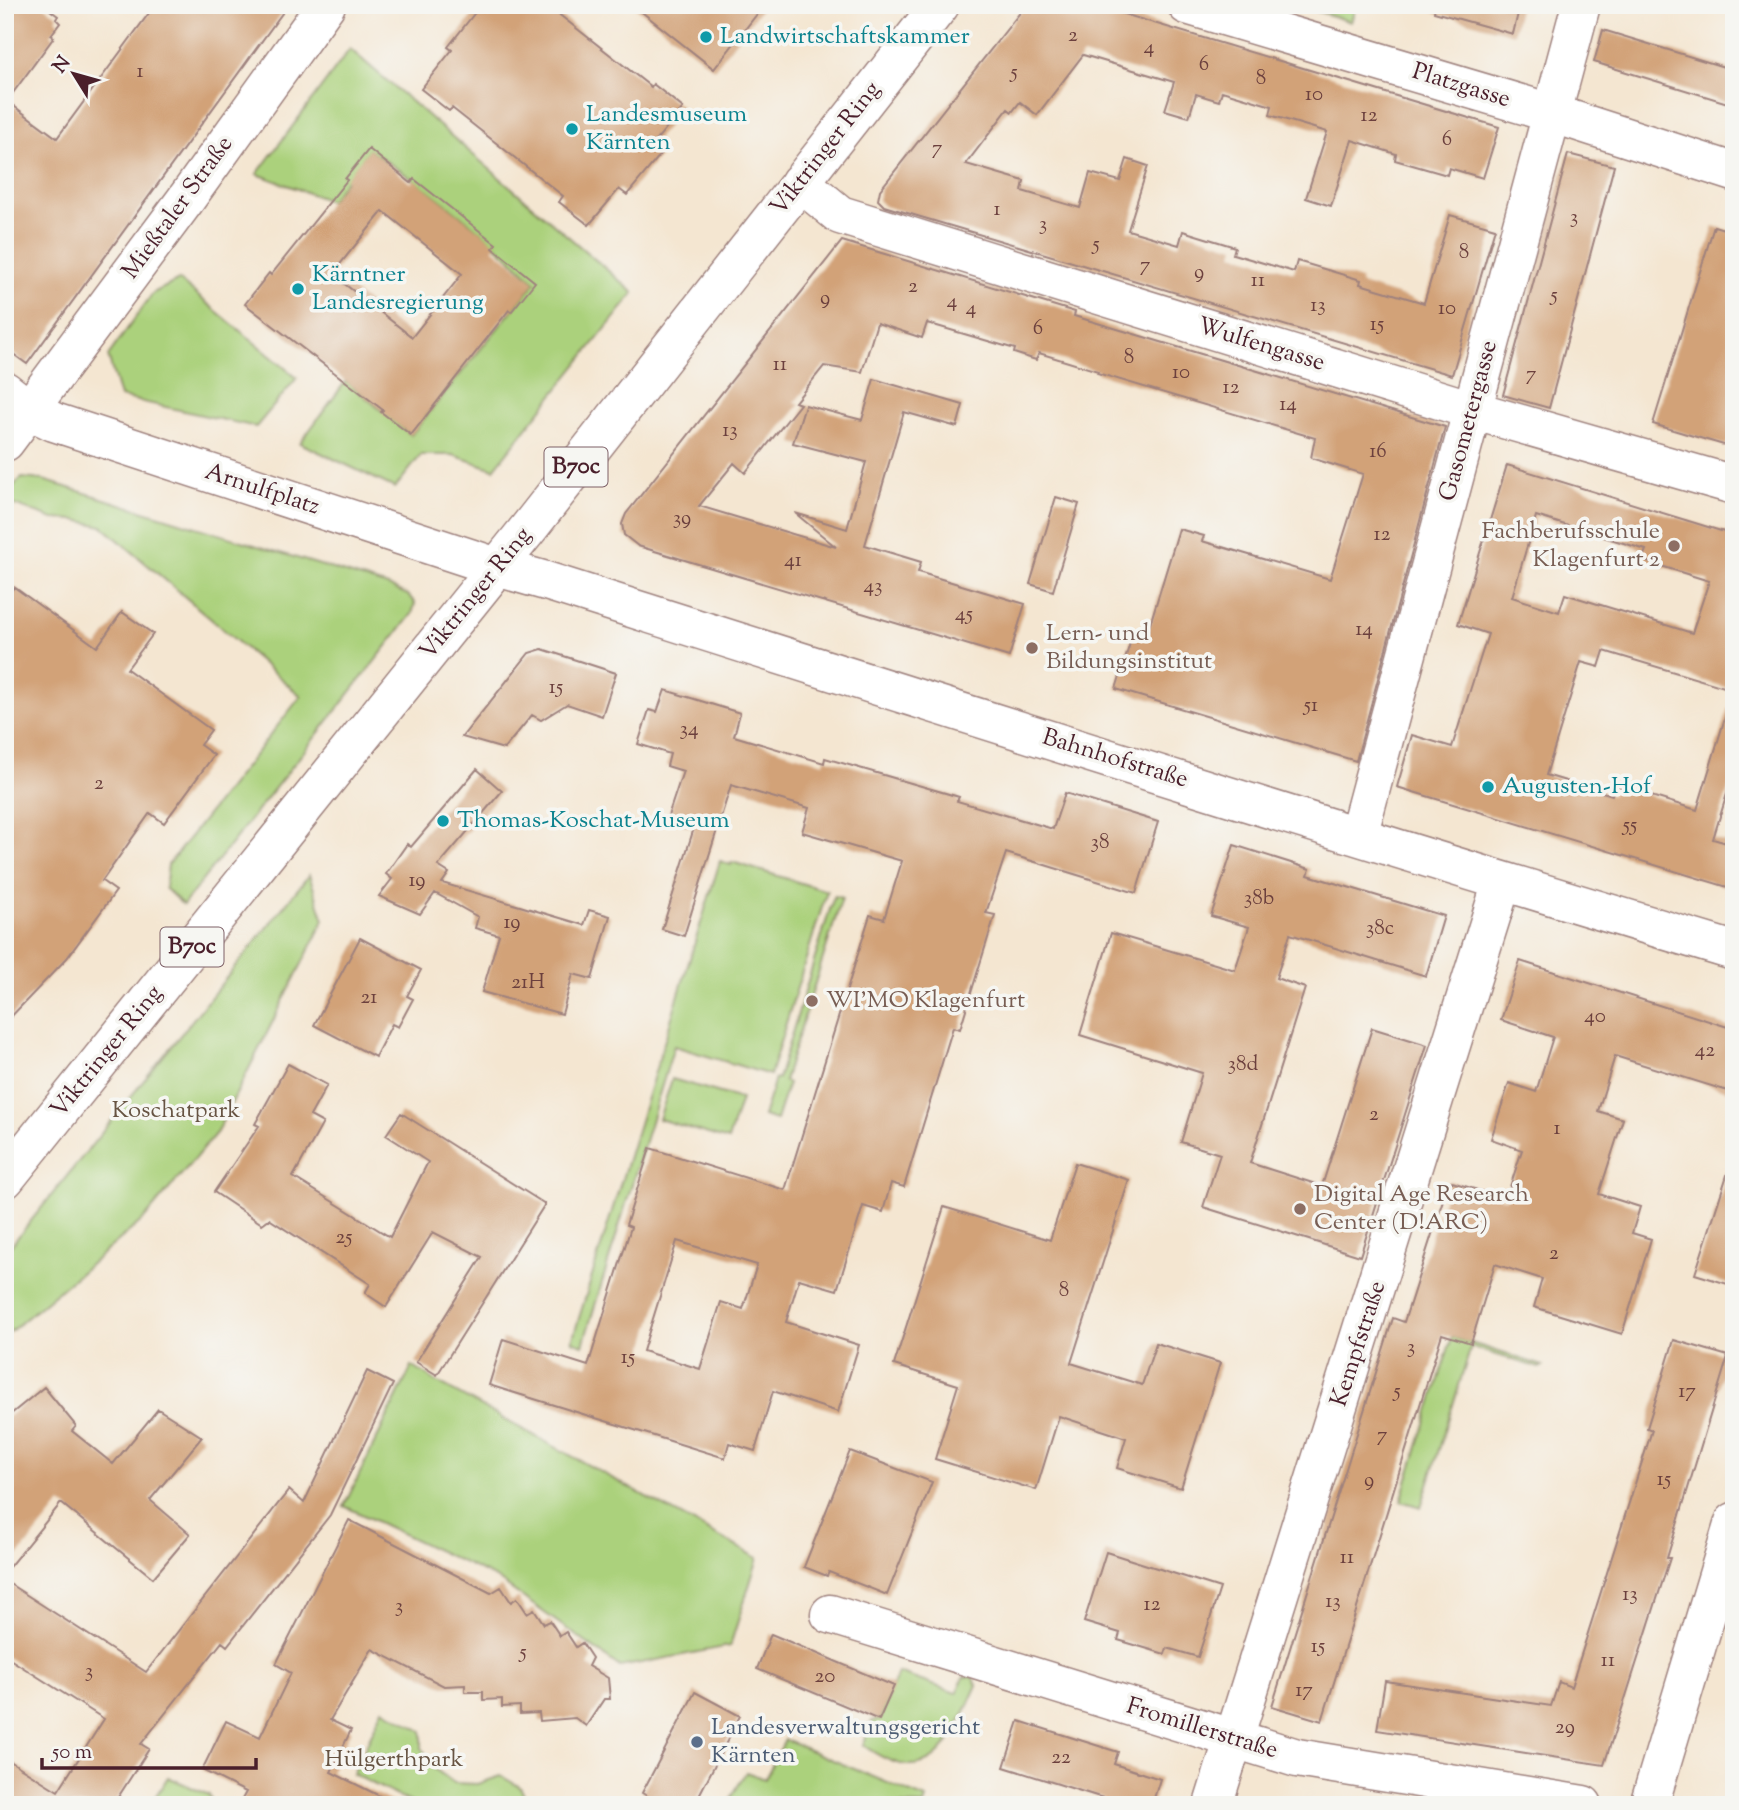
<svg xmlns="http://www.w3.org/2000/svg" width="1739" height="1810" viewBox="0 0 1739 1810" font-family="'Sorts Mill Goudy',serif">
<rect width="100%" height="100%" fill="#f6f6f2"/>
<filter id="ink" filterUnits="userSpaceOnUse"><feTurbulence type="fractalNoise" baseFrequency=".0143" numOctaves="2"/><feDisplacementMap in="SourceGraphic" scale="14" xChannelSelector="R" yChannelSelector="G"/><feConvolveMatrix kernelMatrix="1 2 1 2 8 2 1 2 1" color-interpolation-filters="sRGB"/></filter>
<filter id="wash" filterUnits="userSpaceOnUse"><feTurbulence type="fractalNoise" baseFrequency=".00686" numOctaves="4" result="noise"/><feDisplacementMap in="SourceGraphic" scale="28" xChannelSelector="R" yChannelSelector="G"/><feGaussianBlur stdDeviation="1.57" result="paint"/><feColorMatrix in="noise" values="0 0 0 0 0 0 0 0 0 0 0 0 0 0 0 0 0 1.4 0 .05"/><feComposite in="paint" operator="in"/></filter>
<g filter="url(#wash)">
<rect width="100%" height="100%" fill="#f4e6d1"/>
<path fill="#abd17b" stroke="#7a7853" stroke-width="2" d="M1298,5H1356L1351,22Z
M350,49L634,293L494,469L453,455H421L395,488L300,443L346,381L411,435L535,282C484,232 429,188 369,150L330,201L257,174Z
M179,280L297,378L256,427L120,397L108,356L153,293Z
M22,478L43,480L388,586L408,595L415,603L412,614L183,905L165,888L168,865L301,696L102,526L76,520L53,519L12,504L5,497V493Z
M720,861L731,865L732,862L827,891L770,1075L674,1046L583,1345L572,1341Z
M309,875L324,920L217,1132L144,1219L5,1336V1253Z
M834,896L842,898L784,1081L788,1083L776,1120L763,1116L775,1079H778Z
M672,1079L741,1099L728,1140L659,1119Z
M1452,1337L1543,1366L1539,1368L1471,1347L1421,1507L1401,1501Z
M412,1366L440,1384L758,1558L730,1646L620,1667L496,1578L344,1506Z
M898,1673L956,1693L964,1677L972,1676L977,1685C951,1743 932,1795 863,1745L872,1721L879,1720Z
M383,1709L422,1731V1748L435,1769L454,1783L477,1784L501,1776L520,1787L529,1805H416L353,1774Z
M785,1740L926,1799L924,1805H727L746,1772L765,1779Z
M168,1777L209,1795L213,1805H150Z"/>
<g id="blocks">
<path fill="#d2a278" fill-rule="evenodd" d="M16,5H43L58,16L56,19L60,23L51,35L54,37L7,101L57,138L155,5H288L27,364L5,348V20Z
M481,5H547L651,87L653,84L683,108L651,146L661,154L627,195L619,189L589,225L559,202L563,196L452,108L449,111L421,89L452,50L448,47Z
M633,5H764L714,69Z
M1026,5H1094L1499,127L1483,178L1449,168L1447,175L1395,160L1396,154L1352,140L1331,206L1306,198L1327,132L1270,115L1272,106L1222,91L1219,101L1196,94L1189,117L1165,110L1174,82L1083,55L1037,115L1020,102L1012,112L1008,109L966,164L1024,181L1022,191L1080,208L1090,173L1120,181L1127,159L1148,166L1128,230L1179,245L1183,231L1235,247L1233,254L1294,272L1297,261L1361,280L1360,284L1424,303L1450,215L1495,228L1452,375L884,206L878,200L880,190Z
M1435,5H1520L1513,34L1434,12Z
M1603,30L1734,70V105L1594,62Z
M369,149L411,183L414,179L496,244L493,248L535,282L511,312L509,310L411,435L381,412L383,410L245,304L269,273L271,275L347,180L345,179ZM383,211L462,274L412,337L332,274Z
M1568,154L1614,166L1549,408L1503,395Z
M1714,226L1734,232V443L1728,441L1727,446L1653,424Z
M842,241L1075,312L1074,316L1445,427L1356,761L1116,689L1134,630L1147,634L1179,529L1204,536L1202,541L1330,579L1363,474L1311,458L1315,438L1097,373L1098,371L1039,353L1036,360L1014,353L1015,349L927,323L922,338L877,323L862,372L824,366L795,402L800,404L745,473L734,463L699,506L836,547L795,513L847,529L866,462L793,443L805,405L862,420L874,379L963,405L957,427L904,412L865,545L921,562L918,572L1025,604L1009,657L638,546L624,535L622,524L626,514Z
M1507,465L1734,535V690L1604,651L1599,667L1581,662L1546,775L1612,795L1615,785L1697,810L1728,708L1734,709V771L1713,839L1734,845V889L1397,787L1412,735L1452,747L1488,634L1458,624ZM1536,516L1646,550L1642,560L1709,581L1692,633L1565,594L1559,612L1512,597Z
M1056,497L1079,504L1053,591L1030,584Z
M14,587L97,647L122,612L153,634L127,669L211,730L200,745L214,755L164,823L150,813L102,881L116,891L67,958L5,1023V598Z
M542,649L616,673L602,716L567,704L541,720L532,715L504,749L462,737L529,653Z
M665,690L740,713L734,736L824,763L825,758L959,797L957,801L1053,829L1065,793L1158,822L1136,893L1006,853L986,913L995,915L960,1029L953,1027L904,1187L891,1183L883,1212L863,1206L837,1290L799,1279L786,1322L859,1345L838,1412L773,1391L755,1451L729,1443L725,1458L489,1385L503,1339L588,1366L631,1227L626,1225L650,1148L785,1190L870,915L884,919L902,861L802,832L809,808L731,785L684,936L662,929L694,828L667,819L683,771L667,766L670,754L638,744L649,710L657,712ZM677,1241L757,1265L743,1309L721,1302L700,1369L643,1351Z
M477,769L502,791L438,866L449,873L442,883L584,925L589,910L610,916L592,979L573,974L562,1014L482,992L499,935L475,928L478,917L435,893L420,914L379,896L392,879L386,874L407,844L411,847Z
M1234,845L1310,869L1308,875L1444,916L1426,976L1290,934L1276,978L1305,988L1250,1163L1322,1186L1372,1028L1427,1045L1360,1256L1203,1207L1220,1154L1181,1142L1202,1073L1080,1035L1111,933L1235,970L1249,927L1211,916Z
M360,938L421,970L407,996L413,999L398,1027L392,1024L375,1057L314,1025Z
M1520,961L1734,1029V1093L1615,1056L1598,1111L1623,1119L1599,1194L1640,1207L1632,1233L1651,1239L1622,1334L1534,1307L1542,1279L1495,1264L1471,1343L1442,1334L1322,1721L1272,1706L1393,1318L1404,1322L1449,1181L1506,1199L1522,1150L1491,1139L1509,1083L1536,1092L1553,1037L1501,1020Z
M288,1064L327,1085L310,1116L323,1123L293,1177L390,1237L428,1162L386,1135L401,1113L545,1204L437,1375L416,1362L482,1257L433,1232L386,1307L365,1293L370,1284L269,1219L262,1224L214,1192L259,1126L255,1124Z
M1075,1163L1129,1180L1071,1363L1142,1385L1156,1343L1220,1363L1181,1488L1117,1468L1126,1438L1059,1416L1036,1490L935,1459L958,1385L894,1365L944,1207L1050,1240Z
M1729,1169L1734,1170V1286L1695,1274Z
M1674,1340L1728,1356L1667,1558H1670L1604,1765L1377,1730L1385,1681L1551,1706L1559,1682L1571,1687L1652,1430L1647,1428Z
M367,1371L393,1384L330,1515L227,1646L222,1642L141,1744L149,1749L113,1805H5V1758L58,1791L104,1719L5,1656V1581L146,1672L289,1490L304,1503Z
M44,1387L76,1426L72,1431L113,1464L158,1409L202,1437L150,1500L190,1534L153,1578L61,1503L5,1572V1419Z
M850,1451L932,1482L887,1595L829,1572L827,1576L804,1567Z
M349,1520L491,1593L501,1587L511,1602L517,1598L527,1613L534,1609L544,1624L550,1621L560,1636L566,1632L576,1647L582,1643L592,1658L588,1666L608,1678L610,1699H604L586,1726L575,1718L540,1721L539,1713L520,1714V1706L502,1707V1699L483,1700V1692H465V1685L444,1686L372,1649L330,1720L351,1730L331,1772L398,1805H239L246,1792L202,1770L226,1721L260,1737L291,1673L276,1664Z
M1106,1552L1220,1588L1198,1657L1167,1648L1165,1654L1118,1640L1120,1633L1084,1622Z
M771,1634L894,1686L879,1720L757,1669Z
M695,1692L740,1716L694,1805H642L647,1796L642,1793Z
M1019,1721L1118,1752L1114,1764L1160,1779L1152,1805H1101L1103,1798L1004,1767Z"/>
</g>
</g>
<g filter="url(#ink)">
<use href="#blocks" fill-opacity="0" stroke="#9f827e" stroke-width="2"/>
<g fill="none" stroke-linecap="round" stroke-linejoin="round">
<g stroke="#9f827e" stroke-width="41">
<path id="minor" d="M1187,5L1551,113L1734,172
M800,182L840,215L1472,410L1734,485
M5,391L29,410L54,422L497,567L546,581C941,706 1337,832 1734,951
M5,442L184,202L326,5
M1358,836L1581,5
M830,1614L1297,1758L1583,1805
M1213,1805L1502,882
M1649,1805L1734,1522"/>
</g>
<g stroke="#9f827e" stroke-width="41">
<path id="major" d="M5,1179L528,529L940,5"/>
</g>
<use href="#minor" stroke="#fff" stroke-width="38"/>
<use href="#major" stroke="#fff" stroke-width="38"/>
</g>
</g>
<g fill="#0f9aa8" stroke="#f6f6f2" stroke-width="2.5">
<circle cx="706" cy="37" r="7"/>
<circle cx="572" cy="129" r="7"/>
<circle cx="298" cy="289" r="7"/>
<circle cx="1488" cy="787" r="7"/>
<circle cx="443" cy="821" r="7"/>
</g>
<g fill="#8d6e63" stroke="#f6f6f2" stroke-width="2.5">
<circle cx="1674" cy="546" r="7"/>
<circle cx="1032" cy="648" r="7"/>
<circle cx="812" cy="1001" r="7"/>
<circle cx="1300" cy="1209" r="7"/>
</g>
<circle fill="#5c6f8a" stroke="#f6f6f2" stroke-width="2.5" cx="697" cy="1742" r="7"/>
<g text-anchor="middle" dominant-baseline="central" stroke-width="7" stroke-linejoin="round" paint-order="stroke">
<g font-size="21" fill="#6c403e">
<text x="1073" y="36">2</text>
<text x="1149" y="48">4</text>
<text x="1204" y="65">6</text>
<text x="140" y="72">1</text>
<text x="1014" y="73">5</text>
<text x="1261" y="79">8</text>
<text x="1314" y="95">10</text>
<text x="1369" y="116">12</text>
<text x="1447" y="140">6</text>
<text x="937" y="149">7</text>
<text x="997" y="210">1</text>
<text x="1574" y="218">3</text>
<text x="1043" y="225">3</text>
<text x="1096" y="245">5</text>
<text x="1464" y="253">8</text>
<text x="1145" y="266">7</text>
<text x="1199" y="273">9</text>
<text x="1258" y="281">11</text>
<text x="913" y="287">2</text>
<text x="1554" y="296">5</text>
<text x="825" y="299">9</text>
<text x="952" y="302">4</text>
<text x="1318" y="306">13</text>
<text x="971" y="309">4</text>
<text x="1447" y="309">10</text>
<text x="1377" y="325">15</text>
<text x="1038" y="329">6</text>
<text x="1129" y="358">8</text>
<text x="780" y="365">11</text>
<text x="1181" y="373">10</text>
<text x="1531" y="375">7</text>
<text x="1231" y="388">12</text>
<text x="1288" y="405">14</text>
<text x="730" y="431">13</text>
<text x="1378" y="452">16</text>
<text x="682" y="519">39</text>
<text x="1382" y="535">12</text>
<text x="793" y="561">41</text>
<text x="873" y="587">43</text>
<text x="964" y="615">45</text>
<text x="1364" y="630">14</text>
<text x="556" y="688">15</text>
<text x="1311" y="706">51</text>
<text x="689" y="730">34</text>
<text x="99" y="784">2</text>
<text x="1630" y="826">55</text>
<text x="1100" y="843">38</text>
<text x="417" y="881">19</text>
<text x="1259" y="899">38b</text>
<text x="512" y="923">19</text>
<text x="1380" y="929">38c</text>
<text x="528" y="983">21H</text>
<text x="369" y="998">21</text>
<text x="1595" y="1017">40</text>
<text x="1705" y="1051">42</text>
<text x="1243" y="1065">38d</text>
<text x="1374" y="1115">2</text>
<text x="1557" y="1129">1</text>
<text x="344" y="1238">25</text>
<text x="1554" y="1254">2</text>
<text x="1064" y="1291">8</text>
<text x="1411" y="1348">3</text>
<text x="628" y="1358">15</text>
<text x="1397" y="1392">5</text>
<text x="1687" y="1392">17</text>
<text x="1382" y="1436">7</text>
<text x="1664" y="1480">15</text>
<text x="1369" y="1481">9</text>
<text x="1347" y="1558">11</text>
<text x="1630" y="1595">13</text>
<text x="1333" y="1602">13</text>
<text x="1152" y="1605">12</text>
<text x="399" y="1607">3</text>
<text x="1318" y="1647">15</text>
<text x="523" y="1653">5</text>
<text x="1608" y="1661">11</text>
<text x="89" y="1672">3</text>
<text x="825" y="1677">20</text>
<text x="1304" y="1691">17</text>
<text x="1565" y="1728">29</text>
<text x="1061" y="1758">22</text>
</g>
<g fill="#f6f6f2" stroke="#7e6067" stroke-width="2">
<rect x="544.5" y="447.5" width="63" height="39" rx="5"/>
<rect x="160.5" y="927.5" width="63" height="39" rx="5"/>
</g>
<g font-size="23" font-weight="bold" fill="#4a1f2b">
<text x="576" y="467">B70c</text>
<text x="192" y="947">B70c</text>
</g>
<g font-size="24" fill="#0d838f" stroke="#f6f6f2" text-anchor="start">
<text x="720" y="37">Landwirtschaftskammer</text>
<text x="586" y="115">Landesmuseum<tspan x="586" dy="28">Kärnten</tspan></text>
<text x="312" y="275">Kärntner<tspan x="312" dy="28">Landesregierung</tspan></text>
<text x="1502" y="787">Augusten-Hof</text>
<text x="457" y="821">Thomas-Koschat-Museum</text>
</g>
<g font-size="24" fill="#4a1f2b" stroke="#f6f6f2">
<text transform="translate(1461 86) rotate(17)">Platzgasse</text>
<text transform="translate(826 149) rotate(-52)">Viktringer Ring</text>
<text transform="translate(178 208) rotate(-54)">Mießtaler Straße</text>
<text transform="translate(1261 345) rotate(17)">Wulfengasse</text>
<text transform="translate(1469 421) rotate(-75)">Gasometergasse</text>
<text transform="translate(262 490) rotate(18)">Arnulfplatz</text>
<text transform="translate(476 594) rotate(-51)">Viktringer Ring</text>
<text transform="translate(1115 759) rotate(17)">Bahnhofstraße</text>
<text transform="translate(107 1052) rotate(-51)">Viktringer Ring</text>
<text transform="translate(1359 1344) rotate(-72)">Kempfstraße</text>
<text transform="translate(1202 1729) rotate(17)">Fromillerstraße</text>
</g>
<g font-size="24" fill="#785e54" stroke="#f6f6f2" text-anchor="start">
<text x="1660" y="532" text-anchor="end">Fachberufsschule<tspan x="1660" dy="28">Klagenfurt 2</tspan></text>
<text x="1046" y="634">Lern- und<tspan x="1046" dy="28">Bildungsinstitut</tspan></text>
<text x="826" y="1001">WI’MO Klagenfurt</text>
<text x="1314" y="1195">Digital Age Research<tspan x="1314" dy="28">Center (D!ARC)</tspan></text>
</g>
<g font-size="24" fill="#675443" stroke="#f6f6f2">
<text x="176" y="1111">Koschatpark</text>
<text x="394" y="1760">Hülgerthpark</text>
</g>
<g font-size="24" fill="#4e5e75" stroke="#f6f6f2" text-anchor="start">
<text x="711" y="1728">Landesverwaltungsgericht<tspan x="711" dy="28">Kärnten</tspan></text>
</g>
</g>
<rect width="1739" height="1810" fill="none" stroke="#f6f6f2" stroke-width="28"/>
<g transform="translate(74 74) rotate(307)" stroke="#f6f6f2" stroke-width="5" paint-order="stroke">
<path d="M0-5L12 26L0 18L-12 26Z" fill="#4a1f2b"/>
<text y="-10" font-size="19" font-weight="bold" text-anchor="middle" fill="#4a1f2b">N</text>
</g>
<path d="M42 1758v10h214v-10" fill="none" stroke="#4a1f2b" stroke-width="3.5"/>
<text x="52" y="1758" font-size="21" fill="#4a1f2b" stroke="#f6f6f2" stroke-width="5" paint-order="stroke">50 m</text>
</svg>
